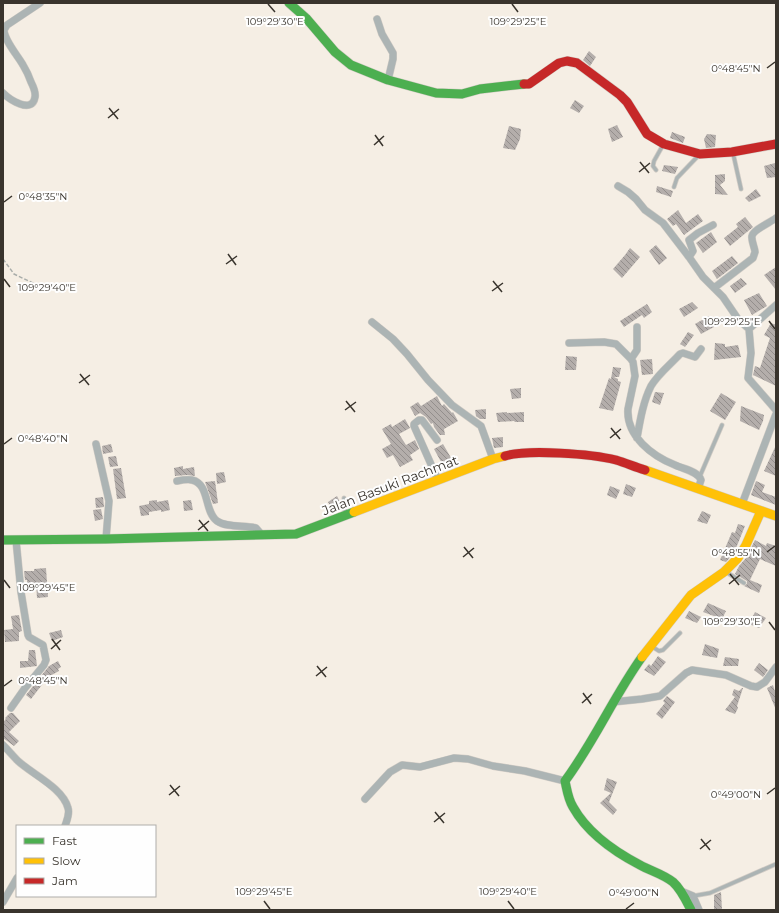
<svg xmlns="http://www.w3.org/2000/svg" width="779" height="913" viewBox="0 0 779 913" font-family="Montserrat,sans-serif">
<defs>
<pattern id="building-back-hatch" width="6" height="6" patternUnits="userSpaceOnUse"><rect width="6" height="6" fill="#b4aeab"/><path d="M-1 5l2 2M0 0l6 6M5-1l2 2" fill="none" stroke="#938e8c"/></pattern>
</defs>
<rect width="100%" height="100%" fill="#f5eee4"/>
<path fill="url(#building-back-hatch)" d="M589,51L596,57L590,66L583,60Z
M575,100L584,106L579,113L570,108Z
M617,125L623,137L612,142L608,129Z
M509,126L521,129L520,139L515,150L503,148Z
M672,132L685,137L683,143L670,138Z
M707,134L716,135L715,147L706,148L704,139Z
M775,163L776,177L767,178L764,166Z
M664,165L678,167L675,174L662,171Z
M725,174V181L720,185L728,195L715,194V175Z
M657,186L673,191L671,197L656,192Z
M756,189L761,196L749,202L745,198Z
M678,210L686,223L698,214L703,221L684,235L676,224L673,226L667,219Z
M745,217L753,227L730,246L724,238L738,227L736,224Z
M711,232L717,242L703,253L696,243Z
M656,245L667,258L659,265L649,251Z
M630,248L640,257L622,278L613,269L625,255Z
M732,256L738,263L717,279L712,271Z
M776,267V290L764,275Z
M741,278L747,284L735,293L730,286Z
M759,293L767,306L752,315L744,300Z
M692,302L698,308L684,317L679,309Z
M647,304L652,312L644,318L642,315L624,327L620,321Z
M709,316L714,327L701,334L695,324Z
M771,323L776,325V386L753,375L755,366L760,368L770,338L764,335Z
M688,332L694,335L685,347L680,344Z
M715,343L725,344V347L738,345L741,357L714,360Z
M566,356L577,357L576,370H565Z
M652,359L653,374L642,375L640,360Z
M613,367L621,368L619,377H614L618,379V381L621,382L613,411L599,408L609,378L611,379Z
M521,388V398L512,399L510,389Z
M655,392L664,393L660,405L652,402Z
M721,393L736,402L725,420L710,411Z
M437,396L442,406L444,404L452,413L453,412L458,421L444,429L445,435H440L434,427L433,423L431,424L426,417L420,413L415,416L410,407L418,402L421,406Z
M741,406L764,415L763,421L759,430L740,421Z
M486,409V419H480L476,416L475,410Z
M507,412V413L524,412V422H515L514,421L498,422L496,413Z
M405,419L410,428L399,434L406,445L415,440L419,449L410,455L413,460L400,467L393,455L387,458L382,449L391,444L382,429L391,424L392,427Z
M503,437V447L494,448L492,438Z
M111,444L113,452L103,454L102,446Z
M443,444L454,463L445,469L434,449Z
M776,445V476L764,471Z
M116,456L118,466L110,467L108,457Z
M183,466V469L194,467L195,476L187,475L175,476L174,468Z
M121,468L126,498L117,499L113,469Z
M224,472L226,482L217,484L216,473Z
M215,481L218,503L213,504L205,482Z
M756,481L765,485L762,492L776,497V505L751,495Z
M626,484L636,488L632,497L623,494Z
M610,486L620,490L616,499L607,495Z
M337,496L341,504L332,509L328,502Z
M103,497L104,507L96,508L95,498Z
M157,500V502L168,500L170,510L161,512V510L149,512V515L141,516L139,506L149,504V501Z
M191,500L193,510L184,511L183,501Z
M101,509L103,519L95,521L93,510Z
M702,511L711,515L707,524L697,521Z
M738,524L745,526L734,553L726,562L720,560L732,532L735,533Z
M755,540L766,546L767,543L776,546V566L760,559L750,580L762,585L759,593L744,586L747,584V581L735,574L739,566L746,558Z
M46,568L48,597L37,598L36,583L27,584V580H25L24,571H34V569Z
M708,603L726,611L722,619L703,612Z
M689,611L701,617L697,623L685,618Z
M755,612L766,618L759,628L749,624Z
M19,615L22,631L19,632V641L5,642L4,630L13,629L11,616Z
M61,630L63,637L52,641L49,633Z
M705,644L719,649L717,658L702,655Z
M29,650H35L37,666L20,668V661H28Z
M658,656L666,662L654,676L644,670L649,664L651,666Z
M725,657L739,659L738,666H723Z
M58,661L61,667L58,669L59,671L48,677L31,699L26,695L49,666Z
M759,663L768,670L763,677L754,670Z
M773,685L776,695V710L767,688Z
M742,688H743L737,706L738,708L735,714L725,710L735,697L732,695L734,689L739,691Z
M667,696L675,702L662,719L656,714L665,703L663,701Z
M10,713H13L20,721L9,732L19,741L14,746L3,738V722L6,719L5,718Z
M607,778L617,782L609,802L617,810L613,815L600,803L611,793L604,790Z
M721,892L722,910H714V895Z"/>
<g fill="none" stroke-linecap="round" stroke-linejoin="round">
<g stroke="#d2ccc5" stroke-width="5">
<path id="lane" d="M733,153L741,189
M656,170L653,166L654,161L663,145
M674,187L677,178L699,155
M700,476L722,425
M344,498V509L347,512
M726,572L744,583
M651,646L659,651L663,650L680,633
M693,896L710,893L776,864"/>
</g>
<g stroke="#d2ccc5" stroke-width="8">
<path id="street" d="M377,19L382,34L393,53V59L388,80
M3,93C9,99 32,115 35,97C36,92 33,86 31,82C29,76 26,70 23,65C18,56 4,40 4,30L7,25L40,3
M618,186L628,192L636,199L645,210L663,223L689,257L703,277L723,297L738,319L749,329L751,353L748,378L776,410
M689,257L693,251L689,240L698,233L713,225
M714,288L753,258L755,252C755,248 751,241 752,236C753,230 771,222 776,218
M372,322L393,339L407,354L428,380L452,405L481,426L493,459
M749,329L776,305
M569,343L604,342L616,344L631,359L633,362L635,376L628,409C626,436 652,456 675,465C683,469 698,471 701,480L698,489
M631,359L637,350V327
M637,438C640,421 643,402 651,386C658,374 671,364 680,354L683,353L695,357L701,349
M437,440L422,420H419L414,424V426L438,480
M96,444L109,501L106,539
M177,481C182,480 188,479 192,480C210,484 204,512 217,521C227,528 245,525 256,528L262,535
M742,504L776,414
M613,702L642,699L660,696L686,673L692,670L726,675L751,686L757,687L765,682L776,667
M11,708L25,688L44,665L46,660L43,645L29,637L28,635L21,592L16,540
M3,745C8,750 13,756 18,761C32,774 63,788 68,808C70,814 67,820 65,826
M365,799L390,772L402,765L420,767L454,758L468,759L493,766L525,771L565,781
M681,891L693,896L699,910
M3,902L17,878"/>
</g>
<g stroke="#d2ccc5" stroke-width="10">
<path id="fast" d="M289,3L306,18L335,52L351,65L388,80L436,93L462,94L480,89L524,84
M3,540L106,539L296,534L354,512
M642,657C614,696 594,742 565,781C567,790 568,799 573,807C587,832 615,852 640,865C651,871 663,874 673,882C681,889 686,900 691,910"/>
</g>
<g stroke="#d2ccc5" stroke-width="10">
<path id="slow" d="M645,470L776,516
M354,512L493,459L505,456
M642,657L691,595L724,572L738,558L746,545L761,511"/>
</g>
<g stroke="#d2ccc5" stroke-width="10">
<path id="jam" d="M524,84H529L559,63L567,61L577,63L620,95L627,102L647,134L664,144L700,154L732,152L776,144
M505,456C528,449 592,454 616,460C626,463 635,467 645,470"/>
</g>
<path stroke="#a9adaa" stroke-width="1.5" stroke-dasharray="4 2" stroke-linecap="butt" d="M3,259L14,274L37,285"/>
<use href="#lane" stroke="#acb4b4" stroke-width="3.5"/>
<use href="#street" stroke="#acb4b4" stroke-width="7"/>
<use href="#fast" stroke="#4caf50" stroke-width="9"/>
<use href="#slow" stroke="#ffc107" stroke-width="9"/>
<use href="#jam" stroke="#c62828" stroke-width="9"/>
</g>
<path fill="none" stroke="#39342d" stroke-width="1.5" d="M268,4L275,12M512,4L518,12M767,68L775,62M109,108L118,119M108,118L119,109M375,135L383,146M374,145L384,136M640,162L649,173M639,172L650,163M4,202L12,196M228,254L236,265M226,264L237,256M4,279L10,287M493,281L502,292M492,291L503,283M769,321L775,329M80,374L89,385M79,383L90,375M346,401L355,412M345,410L356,402M611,428L620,439M610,438L621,429M4,444L12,438M199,520L208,531M198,530L209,521M464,547L473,558M767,552L775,546M463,557L474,548M730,574L739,585M4,580L10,588M729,584L740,575M769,622L775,630M52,639L60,650M51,649L61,640M317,666L326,677M316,676L327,667M4,686L12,680M583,693L591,704M582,703L592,694M170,785L179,796M767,794L775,788M169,795L180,786M435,812L444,823M434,822L445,813M701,839L710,850M700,849L711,840M264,901L270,909M508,901L514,909M626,909L634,903"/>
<g text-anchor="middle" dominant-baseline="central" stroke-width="4" stroke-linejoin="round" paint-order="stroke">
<g font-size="13" fill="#39342d" stroke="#fefefe">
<text transform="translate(390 485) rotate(-21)">Jalan Basuki Rachmat</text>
</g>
</g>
<g font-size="10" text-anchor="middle" fill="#39342d" stroke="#fefefe" stroke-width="4" stroke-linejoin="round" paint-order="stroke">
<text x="275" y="25">109°29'30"E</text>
<text x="518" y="25">109°29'25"E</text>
<text x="736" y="72">0°48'45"N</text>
<text x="43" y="200">0°48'35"N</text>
<text x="47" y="291">109°29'40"E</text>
<text x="732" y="325">109°29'25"E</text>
<text x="43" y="442">0°48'40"N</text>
<text x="736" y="556">0°48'55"N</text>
<text x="47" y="591">109°29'45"E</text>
<text x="732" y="625">109°29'30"E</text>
<text x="43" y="684">0°48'45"N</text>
<text x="736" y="798">0°49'00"N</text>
<text x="264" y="895">109°29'45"E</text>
<text x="508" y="895">109°29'40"E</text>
<text x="634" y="896">0°49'00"N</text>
</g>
<rect width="779" height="913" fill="none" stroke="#39342d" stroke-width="8"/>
<rect x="16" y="825" width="140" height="72" fill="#fefefe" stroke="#afadaa"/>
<rect x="24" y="838" width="20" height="6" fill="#4caf50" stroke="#afadaa"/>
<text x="52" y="845" font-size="12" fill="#39342d">Fast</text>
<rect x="24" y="858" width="20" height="6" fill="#ffc107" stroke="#afadaa"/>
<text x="52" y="865" font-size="12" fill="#39342d">Slow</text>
<rect x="24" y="878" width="20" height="6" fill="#c62828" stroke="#afadaa"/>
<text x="52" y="885" font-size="12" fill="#39342d">Jam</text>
</svg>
